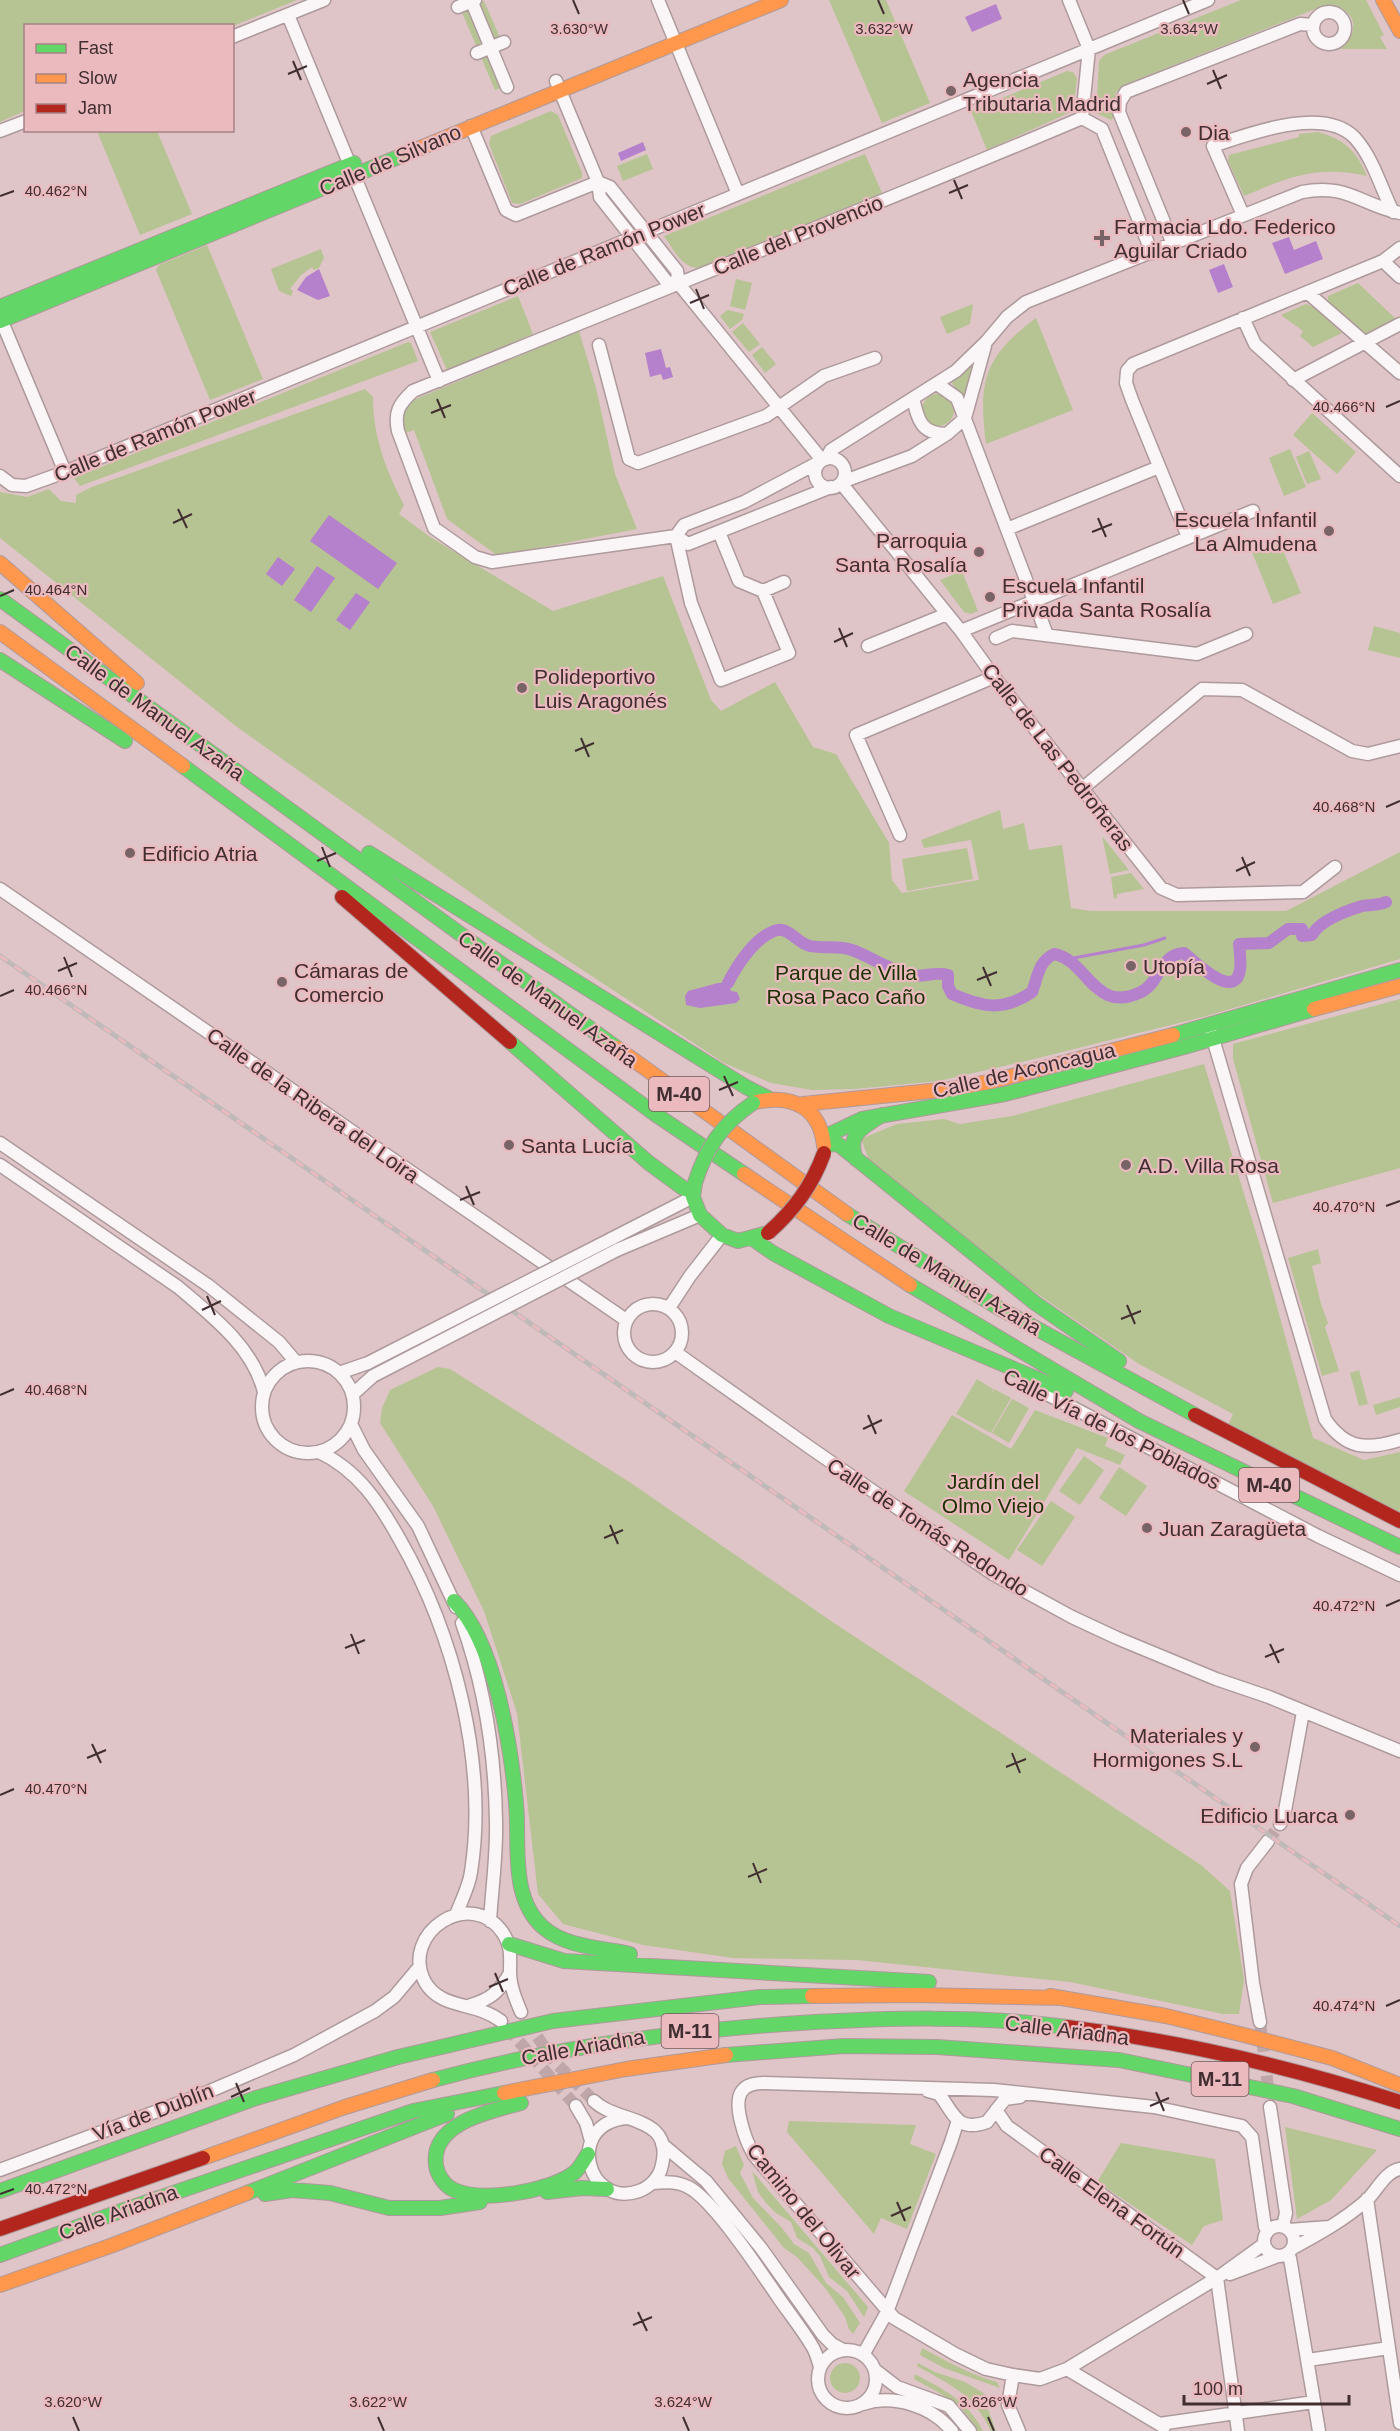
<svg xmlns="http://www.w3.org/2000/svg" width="1400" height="2431" viewBox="0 0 1400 2431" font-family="Arial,sans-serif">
<rect width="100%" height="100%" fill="#dfc5c7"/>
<path fill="#b6c393" d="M0,0H297L233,26H26L25,111L0,122Z
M829,0H886L930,103L882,123Z
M1241,0H1366L1384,35L1380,37L1387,49H1340C1345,43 1352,37 1353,29C1356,11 1336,5 1323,6L1126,84L1116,92L1113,105L1115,116L1111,120L1096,113L1099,61L1104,55Z
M484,1L501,40L493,43L477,4Z
M470,7L486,46L478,50L461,10Z
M488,51L503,87L495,90L480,55Z
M1067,71L1073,72L1077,78L1073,111L987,150L971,111Z
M551,111L558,115L582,173V178L520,204L512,203L489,144L491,136Z
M97,131H157L192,214L140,235Z
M1318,132C1345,140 1356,150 1367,176C1317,165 1289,177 1244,196L1228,161L1229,155L1299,137V134Z
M647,154L653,169L623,181L617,166Z
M865,154L882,193L701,268C682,269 674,250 664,236Z
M207,245L263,379L210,400L156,270L159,265Z
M321,249L324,258L319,268L314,270L312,267L301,275L290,289L293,291L291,296L279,291L271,269Z
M736,279L752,283L745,310L730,306Z
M1358,283L1397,320L1366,335L1328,301V296Z
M518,296L533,334L447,370L430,332Z
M973,304L970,324L947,334L940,317Z
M1306,304L1314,307L1342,333L1313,347L1300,336L1303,331L1281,315Z
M728,310L744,314L742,320L730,329L720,316Z
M1036,318L1073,410L986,444C978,381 984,357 1036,318Z
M743,323L760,344L749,352L732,332Z
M579,331L596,388L615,474L637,529L498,556L447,519L414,430L406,433C402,418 401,413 411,401Z
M408,342L411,343L418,361L80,486L74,478Z
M762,347L776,364L765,373L752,355Z
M972,363L974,364L965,401L951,382Z
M365,389L373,397C373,437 386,470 404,505L399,514L430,537L553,611L663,576L711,700L721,711L775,682L813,747L836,754L889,843L892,880L902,893L979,880L971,840L924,848L921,840L1000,810L1003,829L1024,823L1029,850L1062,845L1071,908L1090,911H1286L1400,852V959L1203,1017L1030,1060L939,1081L855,1089L812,1090L771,1083L724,1063L546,946L237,727L0,538V492L27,497L49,489L61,501L76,503V495L92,487Z
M922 410a16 16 0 1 1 32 0a16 16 0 1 1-32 0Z
M1312,413L1356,452L1337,474L1293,435Z
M1290,449L1306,487L1284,496L1269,458Z
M1309,451L1321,479L1307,484L1296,457Z
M1279,541L1301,593L1273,604L1252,552Z
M962,571L978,611L971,614L964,612L940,580Z
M1374,626L1400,633V658L1368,650Z
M1102,836L1129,870L1110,874Z
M967,848L973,879L907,891L902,859Z
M1131,873L1144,889L1117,894V898L1114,899L1111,877Z
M1400,999V1168L1273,1203L1233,1059V1044Z
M1204,1064L1262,1252L1313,1438L1364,1460L1400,1452V1512L1227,1428L1233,1414L1139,1364L1013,1277L869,1160L861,1139L897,1124L944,1119L960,1124L1012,1116Z
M1318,1249L1321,1263L1312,1266L1321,1304L1328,1323L1325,1327L1339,1371L1322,1376L1288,1258Z
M438,1367L450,1369L631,1483L834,1623L1201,1865L1230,1891L1244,1980L1239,2014H1223L1070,1982L857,1960L733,1958L643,1945L563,1924L538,1894L517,1713L484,1611L433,1506L380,1423L382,1408L390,1390Z
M1359,1370L1368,1404L1359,1406L1350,1373Z
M977,1379L993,1389L991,1394L994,1389L1011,1398L991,1433L956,1414Z
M1400,1397V1407L1376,1415L1373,1405Z
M1012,1399L1029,1408L1009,1443L992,1433Z
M1035,1410L1108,1438L1105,1446L1125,1455L1120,1465L1077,1448L1009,1560L904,1491L952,1415L1011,1449Z
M1084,1456L1104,1470L1080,1505L1059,1491Z
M1119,1467L1147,1486L1126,1516L1099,1498Z
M1051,1501L1075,1517L1042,1566L1017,1550Z
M789,2121L916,2125L910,2144L936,2154L907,2229L881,2218L874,2234L787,2132Z
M1285,2127L1377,2150L1331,2200L1297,2219Z
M1121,2143L1215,2159L1223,2220L1204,2226L1192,2245L1097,2182Z
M736,2146L744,2165L740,2173L753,2198L782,2228L794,2244L809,2253L826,2283L843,2297L860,2323L853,2334L849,2329L845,2317L826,2289L797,2257L784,2248L728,2178L722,2164L725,2151Z
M752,2171L868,2307L864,2317L847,2291L829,2277L820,2256L813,2248L797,2238L791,2222L776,2213L766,2203L758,2192Z
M922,2348C947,2361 970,2375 997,2382L1000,2388L944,2368L920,2355Z
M830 2378a15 15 0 1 1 30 0a15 15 0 1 1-30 0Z
M918,2363L935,2372L965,2382L985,2394L987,2399L988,2409L996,2431H991C973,2394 951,2385 917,2366Z
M915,2374C944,2390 967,2400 983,2431H977C965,2404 939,2393 914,2379Z"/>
<path fill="#b681cc" d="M996,4L1002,19L972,32L965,17Z
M643,142L646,150L621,161L618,153Z
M1289,237L1294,250L1316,241L1323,259L1285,274L1272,243Z
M1224,264L1233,287L1218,293L1209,270Z
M319,269L330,296L318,300L297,290L306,277Z
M661,349L666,368L670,367L673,377L663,380L661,374L650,377L645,353Z
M329,515L397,563L378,589L310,541Z
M278,557L295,569L282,586L266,574Z
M317,566L335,578L311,612L294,600Z
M356,593L370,602L350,630L336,620Z
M718,983H728L731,991L737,992L740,999L736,1003L700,1008L686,1005L685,996L688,991Z"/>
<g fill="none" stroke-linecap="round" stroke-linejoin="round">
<path stroke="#b681cc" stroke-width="3" d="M1068,959L1144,945L1165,938"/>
<path stroke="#b681cc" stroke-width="12" d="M728,983C737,965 754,939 774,931C789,925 797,944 810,946C824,949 838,945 852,950C869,956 892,971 911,975C923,978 935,971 948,975V986L952,994C982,1007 1003,1012 1032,992C1038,977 1038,962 1054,954C1088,960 1094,1015 1141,992C1160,983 1160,954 1184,953C1194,961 1231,998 1239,974C1242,966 1240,953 1239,944L1269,943L1288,929H1302V936L1312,935C1320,920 1346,911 1362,906C1371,904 1377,906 1386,902"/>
<path stroke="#bfa7a9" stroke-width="12" stroke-dasharray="12 6" stroke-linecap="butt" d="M1268,1841L1280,1824
M527,2022L555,2062L594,2101
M1260,2022L1269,2095
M507,2028L576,2106"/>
<g stroke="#ae9a9c" stroke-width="15">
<path id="street" d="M471,0L507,87
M658,0L738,194
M1069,0L1089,49L1082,118
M458,7L475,0
M1313 28a16 16 0 1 1 32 0a16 16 0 1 1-32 0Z
M288,15L439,381
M232,37L324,0
M477,53L504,42
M556,81L598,182L600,197L667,282L679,284
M1082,118L1102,129L1152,253
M471,126L506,210L516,215L598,182
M0,131L26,121
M598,182L610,187L677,271L679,284L822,460
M1243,215L1213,146C1249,134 1324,105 1355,138C1373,158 1381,188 1393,212
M1173,244L1119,112L1120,102L1126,92L1300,24L1313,25
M1383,261L1400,277
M1308,293L1400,373
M0,317L65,472
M1243,318L1255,344L1400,476
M599,345L629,459L638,463L766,416L824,376L875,358
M1293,380L1400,324
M937,384L957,398L1047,635
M913,398C918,420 921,434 947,434
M815 473a15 15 0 1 1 30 0a15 15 0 1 1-30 0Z
M826,459L831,450L956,371L986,342L1007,317L1026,302L1302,192C1347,183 1361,205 1400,213
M0,476L12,485L26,486L65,472L1208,0
M842,482L912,456L947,434L965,418L985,346
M841,483L961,631L994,677L1161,888L1177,895L1303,892L1335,867
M1007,529L1159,467
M719,532L739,581L763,591
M676,536L492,562L475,557L434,528L398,431C394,412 399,404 413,391C636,300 860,212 1082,118
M676,536L688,544L831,487
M1188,537L1132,400L1126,383L1127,371L1133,364L1383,261L1400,248
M784,582L763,591L789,653L721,680L691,603L676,536L684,525L744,502L821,461
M961,631L1253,511
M996,638L1012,631L1197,654L1246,634
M868,646L947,614
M1083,788L1202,689L1242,690L1352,751L1368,754L1400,746
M900,835L856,735L994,677
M0,889L626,1320
M1211,1032L1325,1419C1346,1450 1367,1450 1400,1440
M0,1143L209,1286L279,1342L296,1362
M0,1165L178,1287C212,1316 253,1347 264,1392
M611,1239L693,1197
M617,1250L700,1215
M624 1333a29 29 0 1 1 58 0a29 29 0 1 1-58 0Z
M669,1308L690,1276L722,1235
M675,1352L812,1449L993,1574L1072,1617L1117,1638L1216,1679L1269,1697L1400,1751
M262 1407a46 46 0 1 1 92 0a46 46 0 1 1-92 0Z
M339,1373L368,1363
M1041,1391L1318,1536L1400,1575
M353,1394L373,1376
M351,1424L364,1450L418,1526L456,1607
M319,1452C358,1470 380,1504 400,1540C454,1634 488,1764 471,1872C469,1887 461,1901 456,1915
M462,1623C484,1685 495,1755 496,1821C497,1854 492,1888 490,1921
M1280,1824L1284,1816L1303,1712
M471,2005C491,1999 500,1991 510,1973
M501,2021C475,2001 441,2010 425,1982C399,1933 471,1886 503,1933C512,1947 510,1957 510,1972C510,1986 516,2000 521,2012
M1260,2022L1253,1983L1241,1884L1247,1868L1268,1841
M928,2091L939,2094C954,2113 957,2133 987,2122L1005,2099L1020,2097
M594,2101C618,2124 674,2115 662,2165C660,2177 650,2187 639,2191C587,2210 564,2123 627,2118
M576,2106L586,2123L591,2141
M1270,2107L1286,2213L1283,2226
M996,2110L1007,2126L1217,2278
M662,2144L706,2181L761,2248L823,2335L832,2344L843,2350
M0,2170L203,2094L294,2055L375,2011L394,1997L420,1966
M652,2183C664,2182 677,2181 688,2187C713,2199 760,2271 778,2297C789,2313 802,2329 812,2346C816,2352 818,2360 820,2367
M1367,2199L1400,2423
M1264 2241a15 15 0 1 1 30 0a15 15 0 1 1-30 0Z
M1289,2230L1329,2227
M1264,2244L1217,2278L1067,2369L1040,2379L1013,2375L986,2369L955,2354L894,2318L754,2155C746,2142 732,2104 742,2091C747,2084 756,2083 764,2083L994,2090L1154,2107L1242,2126L1252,2137L1265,2227L1268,2230
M1293,2248C1319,2234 1344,2220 1367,2200C1377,2190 1386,2171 1400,2169
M1284,2255L1290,2258L1319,2431
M1230,2274L1278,2256
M1217,2278L1238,2431
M818 2379a29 29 0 1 1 58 0a29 29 0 1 1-58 0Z
M863,2355L887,2312L951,2142L958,2120
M1308,2360L1389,2348
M1067,2369L1164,2427
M875,2370L897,2387L949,2406L970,2431
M1013,2375L1008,2405L1019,2431
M863,2404C893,2394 932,2406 952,2431
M1159,2424L1314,2402"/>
</g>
<g stroke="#ae9a9c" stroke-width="16">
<path id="fast" d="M0,307L354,163
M0,321L413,151
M0,599L617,1048
M0,660L125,741
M183,766L655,1114L744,1174
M369,853L746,1087L768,1098
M1173,1035L1400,970
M510,1042L649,1163L683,1188L693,1192
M824,1137L862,1119L1005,1094L1184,1047L1314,1009
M824,1145L838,1144L1035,1303L1119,1361
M856,1159C846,1134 863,1127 882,1115
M695,1183L693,1197L700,1215L722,1235L738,1241L764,1234
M847,1214L997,1307L1195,1415
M753,1239L773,1253L889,1316L1066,1391
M910,1285L1139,1421L1400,1547
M454,1601C495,1642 511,1746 516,1803C520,1843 509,1898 544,1928C566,1947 602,1948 630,1954
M509,1944L564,1961L929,1982
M726,2055L844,2046L937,2047L1119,2060L1293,2096L1400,2129
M433,2080C554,2047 676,2031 800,2023C889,2018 978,2015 1067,2027
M521,2103C491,2111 430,2123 436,2165C437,2175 445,2186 454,2190C483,2203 550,2191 574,2173C580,2168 584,2160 588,2154
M0,2191L256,2098L398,2057L553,2021L760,1997L812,1996
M547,2192L582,2188L607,2189
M247,2193L447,2114
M265,2194L292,2190L330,2193L389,2208H440L480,2202
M0,2255L121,2211L413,2111L504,2093"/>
</g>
<g stroke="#ae9a9c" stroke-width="16">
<path id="slow" d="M1383,0L1400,31
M413,151L781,0
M0,563L137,683
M0,632L183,766
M1314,1009L1400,986
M617,1048L847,1214
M756,1102C792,1094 820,1107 824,1146
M803,1104L950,1089L993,1081L1173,1035
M744,1174L910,1285
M812,1996L914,1995L1062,1998
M1050,1996L1166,2016L1244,2035L1332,2058L1400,2085
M504,2093L626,2069L726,2055
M203,2158L345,2107L433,2080
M0,2285L113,2245L247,2193"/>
</g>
<g stroke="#ae9a9c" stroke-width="16">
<path id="jam" d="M342,897L510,1042
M1195,1415L1400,1521
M1067,2027C1181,2041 1291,2067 1400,2102
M0,2229L203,2158"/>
</g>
<use href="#street" stroke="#faf6f7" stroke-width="12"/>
<use href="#fast" stroke="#63d668" stroke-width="14"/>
<use href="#slow" stroke="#ff974d" stroke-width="14"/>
<use href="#jam" stroke="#b3261e" stroke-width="14"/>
<g stroke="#c0b9b9" stroke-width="5">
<path id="rail" d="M0,956L1400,1926"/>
</g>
<use href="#rail" stroke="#eababf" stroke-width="3" stroke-dasharray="9" stroke-linecap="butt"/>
<g stroke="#ae9a9c" stroke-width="15" stroke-linecap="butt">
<path id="street-bridge" d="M368,1363L611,1239
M373,1376L617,1250"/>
</g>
<g stroke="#ae9a9c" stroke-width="16" stroke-linecap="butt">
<path id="fast-bridge" d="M695,1183C706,1148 722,1124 753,1103"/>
</g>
<g stroke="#ae9a9c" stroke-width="16" stroke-linecap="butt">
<path id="jam-bridge" d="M768,1233C794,1210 812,1186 824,1153"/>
</g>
<use href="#street-bridge" stroke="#faf6f7" stroke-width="12"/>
<use href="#fast-bridge" stroke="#63d668" stroke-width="14"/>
<use href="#jam-bridge" stroke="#b3261e" stroke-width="14"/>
</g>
<path fill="none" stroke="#412e31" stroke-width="2" d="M573,0L579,14M878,0L884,14M1183,0L1189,14M293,61L301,80M1213,70L1221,89M288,74L307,66M1207,84L1227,75M954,180L962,199M949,193L968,185M0,196L14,191M696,289L704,309M690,303L709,295M437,399L445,418M1386,407L1400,401M431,413L451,405M178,509L187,528M1098,518L1106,537M173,523L192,514M1092,532L1112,524M0,596L14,590M839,628L847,647M834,642L853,633M581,738L589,757M575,751L594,743M1386,807L1400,801M322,847L330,867M1242,857L1250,876M317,861L336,853M1236,871L1255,862M64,957L72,977M983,967L991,986M58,971L77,963M977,980L997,972M0,996L14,990M724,1076L733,1096M719,1090L738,1082M466,1186L474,1205M460,1200L480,1192M1386,1206L1400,1201M207,1296L215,1315M1127,1305L1135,1324M202,1310L221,1301M1121,1319L1141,1311M0,1395L14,1389M868,1415L876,1434M863,1429L882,1420M610,1525L618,1544M604,1538L623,1530M1386,1606L1400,1600M351,1634L359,1654M1270,1644L1279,1663M345,1648L365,1640M1265,1657L1284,1649M92,1744L101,1763M1012,1753L1020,1773M87,1758L106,1750M1006,1767L1026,1759M0,1795L14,1789M753,1863L761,1883M748,1877L767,1869M495,1973L503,1992M489,1987L508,1979M1386,2006L1400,2000M236,2083L244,2102M1156,2092L1164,2111M231,2097L250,2088M1150,2106L1169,2098M0,2194L14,2189M897,2202L905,2221M891,2216L911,2207M638,2312L647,2331M633,2325L652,2317M73,2417L79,2431M378,2417L384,2431M683,2417L689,2431M988,2417L994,2431"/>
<g fill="#786366" stroke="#eababf" stroke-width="2">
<circle cx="951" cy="91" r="6"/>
<circle cx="1186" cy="132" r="6"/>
<path d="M1099 229h6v6h6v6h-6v6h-6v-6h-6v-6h6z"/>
<circle cx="1329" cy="531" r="6"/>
<circle cx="979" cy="552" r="6"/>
<circle cx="990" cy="597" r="6"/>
<circle cx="522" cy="688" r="6"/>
<circle cx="130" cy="853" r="6"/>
<circle cx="1131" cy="966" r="6"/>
<circle cx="282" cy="982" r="6"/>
<circle cx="509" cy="1145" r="6"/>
<circle cx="1126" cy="1165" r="6"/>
<circle cx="1147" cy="1528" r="6"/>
<circle cx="1255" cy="1747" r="6"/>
<circle cx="1350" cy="1815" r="6"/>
</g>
<g text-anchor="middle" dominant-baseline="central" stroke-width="4.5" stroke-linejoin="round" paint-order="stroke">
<g fill="#eababf" stroke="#74585c" stroke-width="1.5">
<rect x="649" y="1077" width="60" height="34" rx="4.5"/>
<rect x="1239" y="1468" width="60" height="34" rx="4.5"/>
<rect x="661.5" y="2014" width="57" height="34" rx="4.5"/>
<rect x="1191.5" y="2062" width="57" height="34" rx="4.5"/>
</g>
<g font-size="20" font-weight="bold" fill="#412e31">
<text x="679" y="1094">M-40</text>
<text x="1269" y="1485">M-40</text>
<text x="690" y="2031">M-11</text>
<text x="1220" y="2079">M-11</text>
</g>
<g font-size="21" fill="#412e31" stroke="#eababf" text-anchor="start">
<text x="963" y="79">Agencia<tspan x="963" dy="24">Tributaria Madrid</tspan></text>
<text x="1198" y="132">Dia</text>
<text x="1114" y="226">Farmacia Ldo. Federico<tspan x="1114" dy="24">Aguilar Criado</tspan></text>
<text x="1317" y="519" text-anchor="end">Escuela Infantil<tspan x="1317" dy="24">La Almudena</tspan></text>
<text x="967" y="540" text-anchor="end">Parroquia<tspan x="967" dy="24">Santa Rosalía</tspan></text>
<text x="1002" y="585">Escuela Infantil<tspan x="1002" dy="24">Privada Santa Rosalía</tspan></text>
<text x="534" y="676">Polideportivo<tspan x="534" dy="24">Luis Aragonés</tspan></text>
<text x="142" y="853">Edificio Atria</text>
<text x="1143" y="966">Utopía</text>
<text x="294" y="970">Cámaras de<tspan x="294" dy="24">Comercio</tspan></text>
<text x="521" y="1145">Santa Lucía</text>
<text x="1138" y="1165">A.D. Villa Rosa</text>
<text x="1159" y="1528">Juan Zaragüeta</text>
<text x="1243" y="1735" text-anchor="end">Materiales y<tspan x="1243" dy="24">Hormigones S.L</tspan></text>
<text x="1338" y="1815" text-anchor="end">Edificio Luarca</text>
</g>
<g font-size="21" fill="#412e31" stroke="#eababf">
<text transform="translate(390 160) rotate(-23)">Calle de Silvano</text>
<text transform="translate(798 235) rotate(-22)">Calle del Provencio</text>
<text transform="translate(604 249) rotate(-22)">Calle de Ramón Power</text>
<text transform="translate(155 435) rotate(-22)">Calle de Ramón Power</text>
<text transform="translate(155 712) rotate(36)">Calle de Manuel Azaña</text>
<text transform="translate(1058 757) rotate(52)">Calle de Las Pedroñeras</text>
<text transform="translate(548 999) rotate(36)">Calle de Manuel Azaña</text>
<text transform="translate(1024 1070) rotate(-13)">Calle de Aconcagua</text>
<text transform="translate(313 1105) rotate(35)">Calle de la Ribera del Loira</text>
<text transform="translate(947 1274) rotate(31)">Calle de Manuel Azaña</text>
<text transform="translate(1112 1429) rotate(27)">Calle Vía de los Poblados</text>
<text transform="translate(928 1527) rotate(33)">Calle de Tomás Redondo</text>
<text transform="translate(1067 2030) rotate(7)">Calle Ariadna</text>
<text transform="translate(583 2047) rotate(-10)">Calle Ariadna</text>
<text transform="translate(153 2112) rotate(-21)">Vía de Dublín</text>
<text transform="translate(1112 2202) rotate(36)">Calle Elena Fortún</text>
<text transform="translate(804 2211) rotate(51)">Camino del Olivar</text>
<text transform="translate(118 2212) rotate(-20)">Calle Ariadna</text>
</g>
<g font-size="21" fill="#1b3100" stroke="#eababf">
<text x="846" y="972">Parque de Villa<tspan x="846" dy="24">Rosa Paco Caño</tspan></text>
<text x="993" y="1481">Jardín del<tspan x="993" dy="24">Olmo Viejo</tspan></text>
</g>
</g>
<g font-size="15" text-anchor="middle" fill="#412e31" stroke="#eababf" stroke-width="4.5" stroke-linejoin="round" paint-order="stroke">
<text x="579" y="34">3.630°W</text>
<text x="884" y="34">3.632°W</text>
<text x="1189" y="34">3.634°W</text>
<text x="56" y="196">40.462°N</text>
<text x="1344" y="412">40.466°N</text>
<text x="56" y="595">40.464°N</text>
<text x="1344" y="812">40.468°N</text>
<text x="56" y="995">40.466°N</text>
<text x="1344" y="1212">40.470°N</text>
<text x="56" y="1395">40.468°N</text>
<text x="1344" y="1611">40.472°N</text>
<text x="56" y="1794">40.470°N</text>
<text x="1344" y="2011">40.474°N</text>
<text x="56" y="2194">40.472°N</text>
<text x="73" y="2407">3.620°W</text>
<text x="378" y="2407">3.622°W</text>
<text x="683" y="2407">3.624°W</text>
<text x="988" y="2407">3.626°W</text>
</g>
<rect x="24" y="24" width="210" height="108" fill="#eababf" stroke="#a68286" stroke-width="1.5"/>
<rect x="36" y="44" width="30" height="9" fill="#63d668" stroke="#a68286" stroke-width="1.5"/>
<text x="78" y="54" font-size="18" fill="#412e31">Fast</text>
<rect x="36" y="74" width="30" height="9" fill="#ff974d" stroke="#a68286" stroke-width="1.5"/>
<text x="78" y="84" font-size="18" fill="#412e31">Slow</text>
<rect x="36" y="104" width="30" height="9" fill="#b3261e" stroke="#a68286" stroke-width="1.5"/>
<text x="78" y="114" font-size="18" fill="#412e31">Jam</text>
<path d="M1184 2395v9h165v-9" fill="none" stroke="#412e31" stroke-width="3"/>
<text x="1193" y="2395" font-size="18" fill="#412e31" stroke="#eababf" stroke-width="4.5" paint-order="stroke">100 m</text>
</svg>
